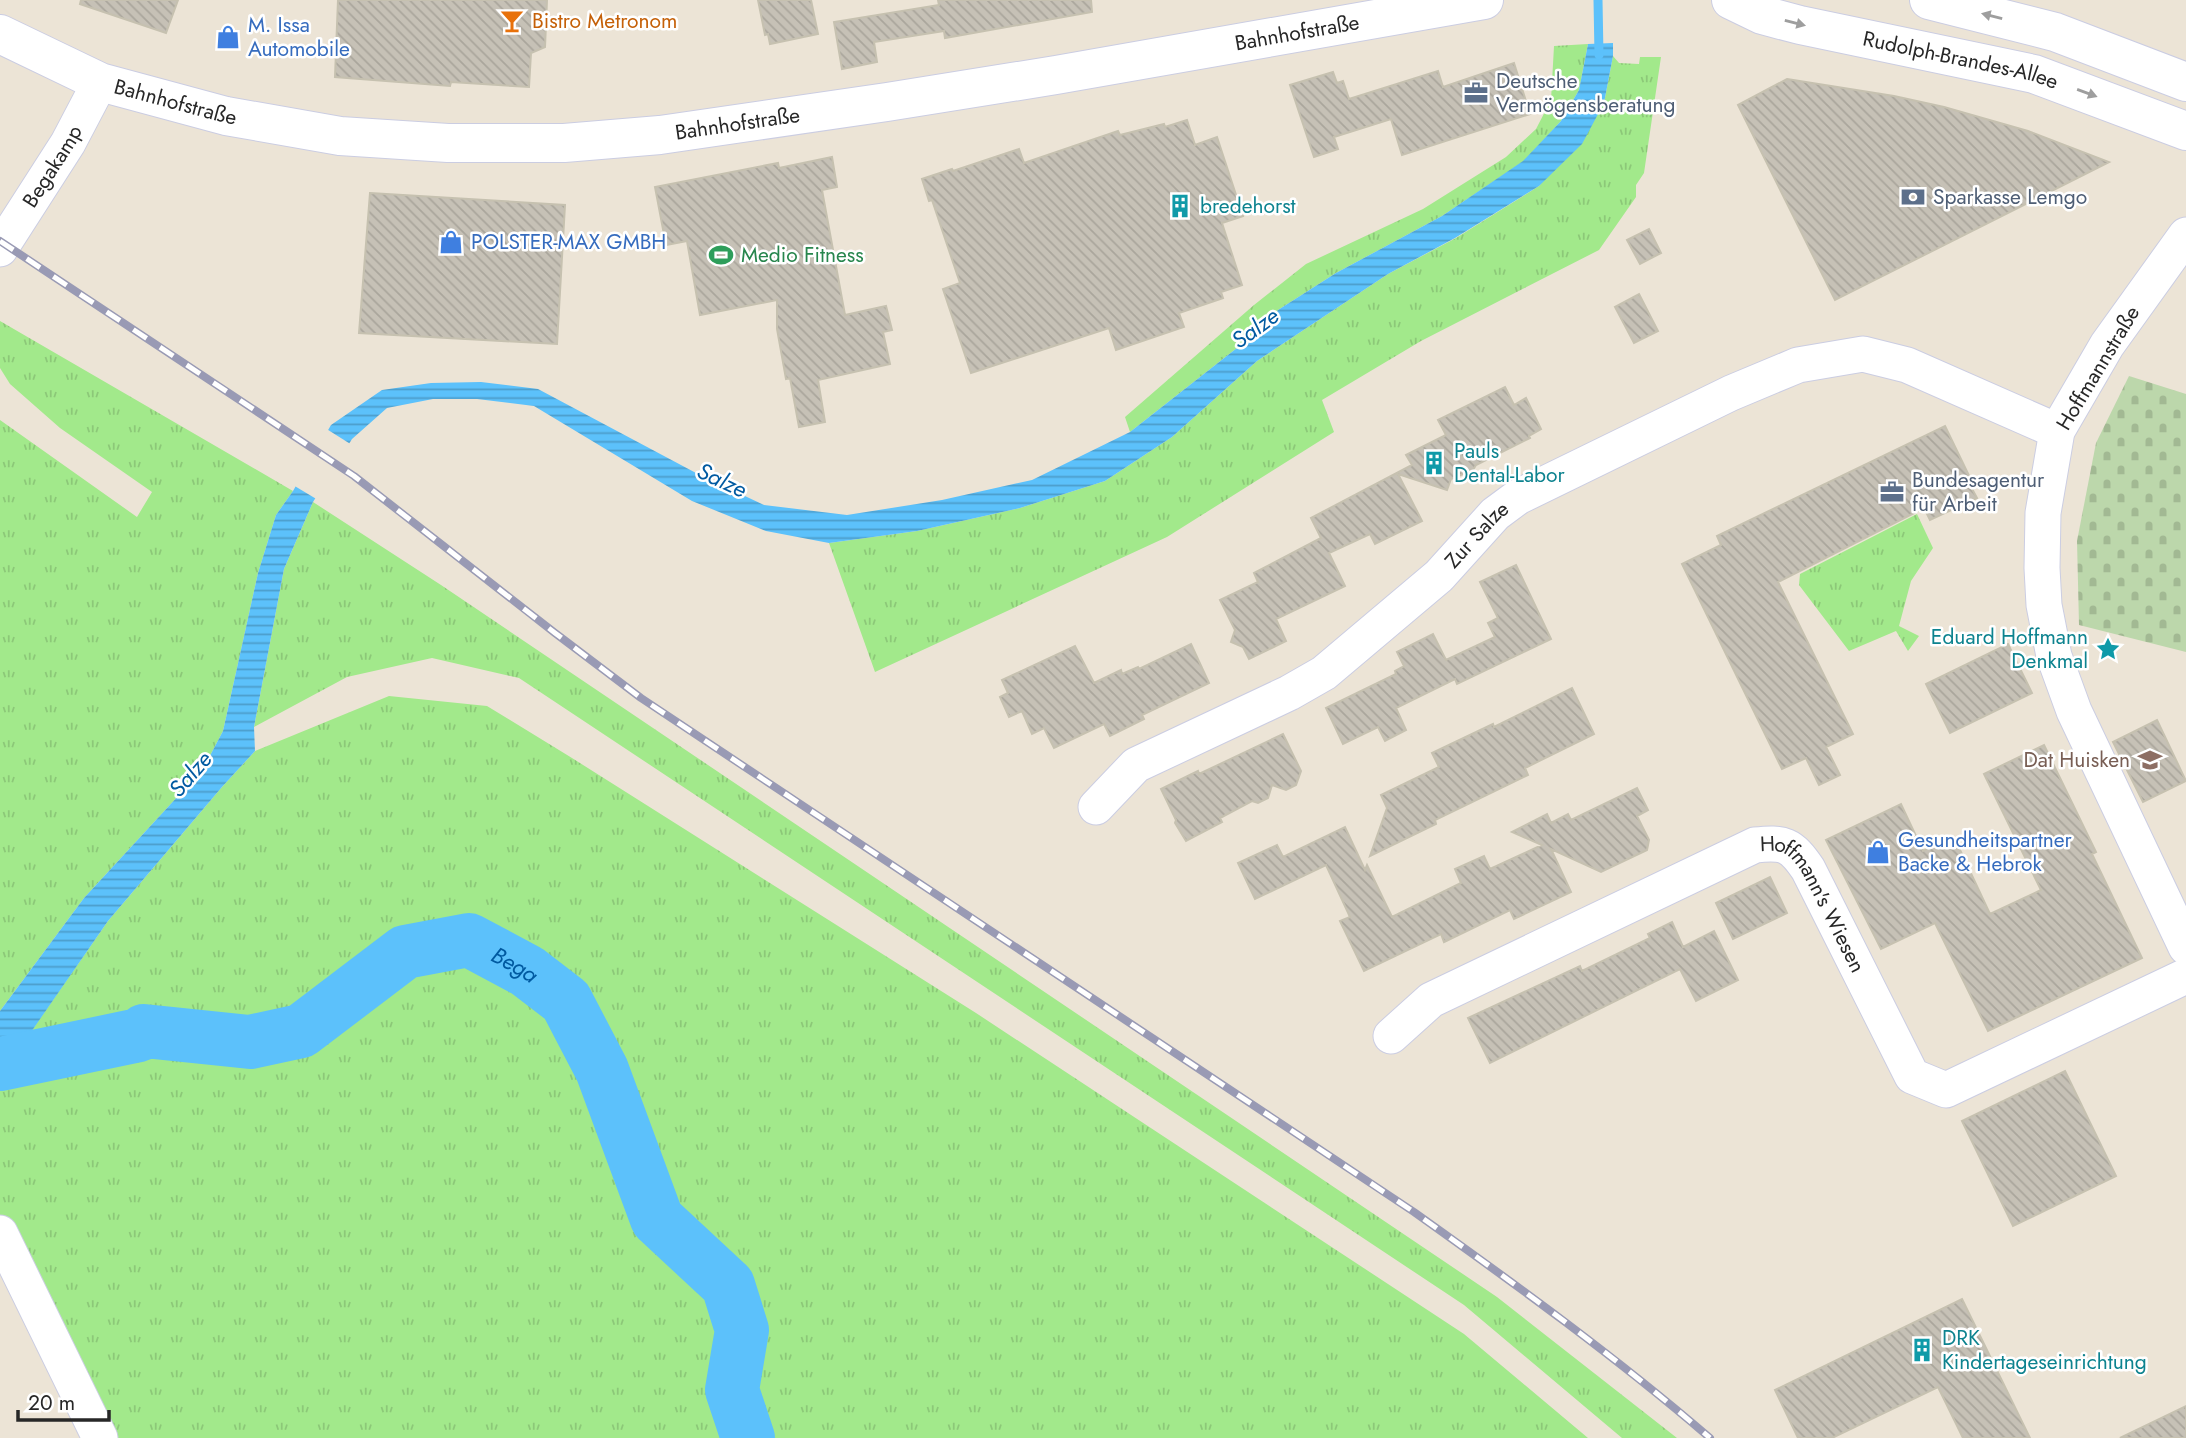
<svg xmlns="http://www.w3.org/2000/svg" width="2186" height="1438" viewBox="0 0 2186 1438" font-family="Jost,sans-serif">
<defs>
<pattern id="grass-tufts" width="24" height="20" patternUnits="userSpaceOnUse" patternTransform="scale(1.75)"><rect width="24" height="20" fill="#a2e98b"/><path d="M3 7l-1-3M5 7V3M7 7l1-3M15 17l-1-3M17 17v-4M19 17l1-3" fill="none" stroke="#8cc878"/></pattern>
<pattern id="cemetery-stones" width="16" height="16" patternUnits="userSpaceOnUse" patternTransform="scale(1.75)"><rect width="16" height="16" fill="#bcd7ab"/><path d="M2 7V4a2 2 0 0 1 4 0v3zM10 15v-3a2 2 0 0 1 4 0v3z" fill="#a2b993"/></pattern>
<pattern id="water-rules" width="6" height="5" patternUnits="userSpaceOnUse" patternTransform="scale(1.75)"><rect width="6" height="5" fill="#5cc1fb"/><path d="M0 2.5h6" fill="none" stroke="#4c9dcb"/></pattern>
<pattern id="building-back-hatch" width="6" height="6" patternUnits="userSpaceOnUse" patternTransform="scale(1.75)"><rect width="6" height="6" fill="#c6c1b6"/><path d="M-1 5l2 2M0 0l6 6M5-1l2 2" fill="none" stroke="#aaa69c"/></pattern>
</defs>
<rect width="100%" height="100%" fill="#ece4d6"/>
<path fill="url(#grass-tufts)" d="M1588,44L1579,90L1561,121L1524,161L1442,216L1336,273L1278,310L1242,344L1130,432L1125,417L1254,305L1306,264L1423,209L1506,157L1536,129L1551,100L1554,46Z
M1613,56L1619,63L1639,64L1640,57H1661L1644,173L1636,185V197L1599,250L1421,341L1322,400L1334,432L1167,537L875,672L829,543L917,531L1020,508L1105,481L1172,437L1257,361L1388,274L1456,238L1539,186L1604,103Z
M0,321L293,491L276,515L258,573L223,731L203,769L84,898L0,1011V420L137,517L152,492L60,428L10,384L0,368Z
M313,502L441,585L1497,1297L1677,1438H1622L1464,1305L519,678L432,658L347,677L254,727L284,569Z
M1917,514L1933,548L1911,581L1899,626L1919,636L1908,651L1896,631L1849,651L1799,585L1800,574Z
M389,696L487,706L572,758L976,1013L1464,1334L1588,1438H112L0,1215V1076L108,921L222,787L255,751Z"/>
<path fill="url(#cemetery-stones)" d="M2129,376L2186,394V652L2079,625L2077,541L2096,443Z"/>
<path fill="url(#water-rules)" d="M1613,43V56L1604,103L1582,144L1539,186L1455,238L1388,274L1257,361L1172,437L1105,481L1020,508L917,531L829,543L766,531L692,501L534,406L477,399H433L387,408L352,439L313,502L284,569L254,727L255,751L222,787L108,921L20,1048L0,1054V1011L84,898L203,769L223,731L258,573L276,515L293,491L331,425L382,390L431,383L481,382L538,389L696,473L764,505L847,515L942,500L1032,480L1130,432L1242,344L1278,310L1336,273L1442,216L1523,161L1561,121L1579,90L1588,44Z"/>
<path fill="#ece4d6" d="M325,428L352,445L318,500L293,485Z"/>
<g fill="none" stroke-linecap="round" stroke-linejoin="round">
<path stroke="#5cc1fb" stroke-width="9" d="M1598,0L1599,55"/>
<path stroke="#5cc1fb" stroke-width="54" id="s1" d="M0,1064L139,1035L144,1031L250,1042L301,1031L405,952L469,940L527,971L566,1001L602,1070L657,1219L728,1285L742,1330L732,1390L748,1438"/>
</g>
<path fill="url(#building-back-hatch)" stroke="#c6c1b0" stroke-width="2" d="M81,0H178L166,33L80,4Z
M338,0H547L545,47L531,53L529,87L451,82L450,86L335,77Z
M758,0H811L818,34L770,44L768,34L765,35Z
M938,0H1091L1092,12L945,38L944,31L874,42L877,62L842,69L834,22L939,5Z
M1514,63L1530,114L1402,155L1391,119L1334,137L1338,149L1314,157L1290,85L1333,72L1337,83L1343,81L1349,99L1438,71L1443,87Z
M1787,79L1894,96L1944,107L2028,131L2109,162L1835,300L1738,105Z
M1187,120L1195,145L1217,137L1243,216L1222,223L1242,285L1221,292L1223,298L1179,313L1184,327L1116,350L1109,328L971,373L943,289L960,283L932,200L929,201L922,179L952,169L953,171L1019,149L1024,163L1118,131L1120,135L1164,124L1165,127Z
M832,157L837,187L822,190L845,315L886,306L892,330L883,332L890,364L818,380L825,422L799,427L790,378L786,379L777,329V300L700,315L687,241L666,245L655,187L778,163L779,168Z
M370,193L565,205L557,344L359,333Z
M1649,229L1661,253L1640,264L1627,240Z
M1639,294L1658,331L1634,343L1615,307Z
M1505,387L1514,405L1526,398L1541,429L1529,436L1530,438L1476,465L1473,470L1451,479L1447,490L1398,474L1422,521L1375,544L1370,534L1329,553L1345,586L1276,619L1286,641L1249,659L1243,647L1231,642L1235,630L1220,600L1258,582L1254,573L1321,538L1311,518L1412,465L1406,455L1446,435L1438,420Z
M1945,426L1973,484L1970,485L1977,498L1930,520L1924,508L1778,582L1853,734L1826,747L1840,775L1819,785L1806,758L1782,769L1682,564L1721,545L1717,536Z
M1516,565L1551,639L1457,684L1455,679L1396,708L1406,730L1385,741L1378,727L1343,744L1326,708L1396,674L1395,671L1404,666L1397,652L1433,634L1446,660L1495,637L1488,623L1498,618L1480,582Z
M1191,644L1209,683L1142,715L1144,719L1110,736L1104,724L1054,748L1044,728L1032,734L1022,711L1009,717L1000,697L1008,693L1002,680L1075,646L1094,683L1121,670L1122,674L1138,667L1139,669Z
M2008,644L2032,693L1950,733L1926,684Z
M1572,688L1594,734L1525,768L1528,775L1435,820L1436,824L1370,856L1387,808L1381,795L1439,767L1432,753L1493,724L1494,727Z
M2157,720L2186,781L2143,802L2113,742Z
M1283,734L1301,771L1296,785L1286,790L1272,785L1268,798L1258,803L1252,801L1220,818L1222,822L1186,841L1175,823L1176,820L1161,789L1198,771L1199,774Z
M2044,745L2096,852L2092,854L2142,958L1988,1031L1935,923L1881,949L1826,840L1901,804L1923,851L1954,837L1990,914L2041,890L1984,774Z
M1637,788L1648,810L1637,816L1649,840L1647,850L1601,872L1551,849L1571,892L1514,919L1510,910L1444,942L1441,934L1364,971L1340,921L1350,917L1326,865L1255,899L1238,863L1277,845L1283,857L1345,827L1365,870L1367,865L1392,917L1461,883L1455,869L1484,856L1490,869L1542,845L1512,832L1547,814L1551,823L1568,814L1571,820Z
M1770,877L1787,913L1733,939L1716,903Z
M1672,922L1683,947L1714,931L1738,980L1696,1001L1680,969L1490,1063L1468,1018L1580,966L1582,971L1650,938L1648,934Z
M2065,1071L2116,1176L2013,1226L1962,1121Z
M1962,1299L2030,1438H1963L1938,1387L1832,1438H1798L1775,1390Z
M2186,1406V1438H2120Z"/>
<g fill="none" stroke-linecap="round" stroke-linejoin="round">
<g stroke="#cbcde2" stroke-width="37">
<g id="minor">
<path d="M2186,235L2107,345L2057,431L2043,513L2042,568L2044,605L2054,656L2074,711L2186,947"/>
<path id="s2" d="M0,249L68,143L100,82"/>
<path id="s3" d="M1096,807L1136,765L1289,693L1324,673L1439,576L1495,514L1518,497L1731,393L1798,365L1863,354L1907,365L2057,431"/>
<path id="s4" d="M1391,1036L1431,1000L1755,845C1784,842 1791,844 1808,869L1912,1076L1946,1090L2186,976"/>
<path d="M0,1233L100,1438"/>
</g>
</g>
<g stroke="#cbcde2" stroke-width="40">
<g id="secondary">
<path id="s5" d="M1731,0L1762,15L1800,25L2034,74L2186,131"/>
<path d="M1929,0L2055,32L2186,82"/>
<path id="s6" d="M0,34L100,82L226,116L340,136L448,143H564L660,135L887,102L1056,75L1484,0"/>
</g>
</g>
<use href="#minor" stroke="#fff" stroke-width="35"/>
<use href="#secondary" stroke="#fff" stroke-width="38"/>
<g stroke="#999ab4" stroke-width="8">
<path id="rail" d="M0,241L354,476L555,633L641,698L1414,1212C1515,1284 1616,1357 1710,1438"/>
</g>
<use href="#rail" stroke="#fff" stroke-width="5" stroke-dasharray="16" stroke-linecap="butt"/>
</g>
<defs><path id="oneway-solid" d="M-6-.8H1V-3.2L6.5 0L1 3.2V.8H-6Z" transform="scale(1.75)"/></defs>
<g fill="#9e9e9e">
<use href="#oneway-solid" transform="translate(1992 16) rotate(-166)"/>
<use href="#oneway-solid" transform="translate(1795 23) rotate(14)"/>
<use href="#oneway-solid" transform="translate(2087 93) rotate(20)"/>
</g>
<defs>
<g id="bar-bare" transform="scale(1.89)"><path d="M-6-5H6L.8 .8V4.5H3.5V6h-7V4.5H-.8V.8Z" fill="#e8710a" stroke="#fff" stroke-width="2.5" paint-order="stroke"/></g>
<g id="shop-bare" transform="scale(1.89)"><path d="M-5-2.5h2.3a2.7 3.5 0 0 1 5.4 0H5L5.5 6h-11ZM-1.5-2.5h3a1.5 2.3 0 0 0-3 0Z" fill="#3f7fe0" stroke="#fff" stroke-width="2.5" paint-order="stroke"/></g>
<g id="office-bare" transform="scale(1.89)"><path d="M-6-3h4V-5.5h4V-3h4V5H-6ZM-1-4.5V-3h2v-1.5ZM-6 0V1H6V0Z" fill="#5c6f8a" stroke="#fff" stroke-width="2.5" paint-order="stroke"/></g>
<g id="bank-bare" transform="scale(1.89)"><path d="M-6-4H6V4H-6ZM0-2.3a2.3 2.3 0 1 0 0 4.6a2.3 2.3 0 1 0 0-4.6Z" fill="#5c6f8a" stroke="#fff" stroke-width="2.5" paint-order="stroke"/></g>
<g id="building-bare" transform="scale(1.89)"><path d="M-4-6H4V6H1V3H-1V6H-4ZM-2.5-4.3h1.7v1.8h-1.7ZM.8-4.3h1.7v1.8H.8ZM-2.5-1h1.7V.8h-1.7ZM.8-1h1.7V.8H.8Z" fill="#0f9aa8" stroke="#fff" stroke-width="2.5" paint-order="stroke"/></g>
<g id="stadium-bare" transform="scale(1.89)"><path d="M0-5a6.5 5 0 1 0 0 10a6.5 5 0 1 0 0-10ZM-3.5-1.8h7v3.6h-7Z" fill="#2e9e5b" stroke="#fff" stroke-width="2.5" paint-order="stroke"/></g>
<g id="sight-bare" transform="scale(1.89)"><path d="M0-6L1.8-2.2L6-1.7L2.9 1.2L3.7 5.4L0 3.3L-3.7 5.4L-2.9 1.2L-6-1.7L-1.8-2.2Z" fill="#0f9aa8" stroke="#fff" stroke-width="2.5" paint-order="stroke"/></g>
<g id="school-bare" transform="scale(1.89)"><path d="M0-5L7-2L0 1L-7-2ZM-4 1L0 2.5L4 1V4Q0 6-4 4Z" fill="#8d6e63" stroke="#fff" stroke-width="2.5" paint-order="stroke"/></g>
</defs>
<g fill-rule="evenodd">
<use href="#bar-bare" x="512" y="21"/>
<use href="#shop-bare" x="228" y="37"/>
<use href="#office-bare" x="1476" y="93"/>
<use href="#bank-bare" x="1913" y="197"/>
<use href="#building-bare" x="1180" y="206"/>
<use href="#shop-bare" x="451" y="242"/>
<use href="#stadium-bare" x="721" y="255"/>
<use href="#building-bare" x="1434" y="463"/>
<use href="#office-bare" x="1892" y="492"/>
<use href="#sight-bare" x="2108" y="649"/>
<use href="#school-bare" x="2150" y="760"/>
<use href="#shop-bare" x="1878" y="852"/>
<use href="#building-bare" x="1922" y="1350"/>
</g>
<g text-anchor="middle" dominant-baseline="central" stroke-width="5" stroke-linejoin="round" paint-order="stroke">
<g font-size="21" fill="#c56008" stroke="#fff" text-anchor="start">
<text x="532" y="21">Bistro Metronom</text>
</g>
<g font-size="21" fill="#366cbe" stroke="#fff" text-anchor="start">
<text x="248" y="25">M. Issa<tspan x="248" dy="24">Automobile</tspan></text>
<text x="471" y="242">POLSTER-MAX GMBH</text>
<text x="1898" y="840">Gesundheitspartner<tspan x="1898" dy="24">Backe &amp; Hebrok</tspan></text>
</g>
<g font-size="21" fill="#272727" stroke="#fff">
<text stroke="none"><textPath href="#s6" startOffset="1323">Bahnhofstraße</textPath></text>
<text stroke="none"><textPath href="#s5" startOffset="238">Rudolph-Brandes-Allee</textPath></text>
<text stroke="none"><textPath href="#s6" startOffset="189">Bahnhofstraße</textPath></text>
<text stroke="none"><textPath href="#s6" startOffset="756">Bahnhofstraße</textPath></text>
<text stroke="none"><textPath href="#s2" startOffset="98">Begakamp</textPath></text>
<text transform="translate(2098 368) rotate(-59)">Hoffmannstraße</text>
<text stroke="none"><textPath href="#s3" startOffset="474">Zur Salze</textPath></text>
<text stroke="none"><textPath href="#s4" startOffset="504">Hoffmann's Wiesen</textPath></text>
</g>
<g font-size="21" fill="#4e5e75" stroke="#fff" text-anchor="start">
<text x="1496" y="81">Deutsche<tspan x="1496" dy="24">Vermögensberatung</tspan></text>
<text x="1933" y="197">Sparkasse Lemgo</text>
<text x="1912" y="480">Bundesagentur<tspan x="1912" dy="24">für Arbeit</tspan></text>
</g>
<g font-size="21" fill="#0d838f" stroke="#fff" text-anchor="start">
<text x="1200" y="206">bredehorst</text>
<text x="1454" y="451">Pauls<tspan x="1454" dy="24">Dental-Labor</tspan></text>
<text x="2088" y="637" text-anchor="end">Eduard Hoffmann<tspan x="2088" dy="24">Denkmal</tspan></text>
<text x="1942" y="1338">DRK<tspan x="1942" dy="24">Kindertageseinrichtung</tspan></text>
</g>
<g font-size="21" fill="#27864d" stroke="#fff" text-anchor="start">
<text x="741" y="255">Medio Fitness</text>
</g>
<g font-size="21" fill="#785e54" stroke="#fff" text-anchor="end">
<text x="2130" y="760">Dat Huisken</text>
</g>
<g font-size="23" font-style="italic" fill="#005aa1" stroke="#fff">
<text transform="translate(1255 328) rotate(-36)">Salze</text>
<text transform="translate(722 480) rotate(25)">Salze</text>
<text transform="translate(190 774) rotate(-49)">Salze</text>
<text stroke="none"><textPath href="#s1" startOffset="555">Bega</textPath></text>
</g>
</g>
<path d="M18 1410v10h91v-10" fill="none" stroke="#272727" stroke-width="3.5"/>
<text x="28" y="1410" font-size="21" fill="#272727" stroke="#ffffff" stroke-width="5" paint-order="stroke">20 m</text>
</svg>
